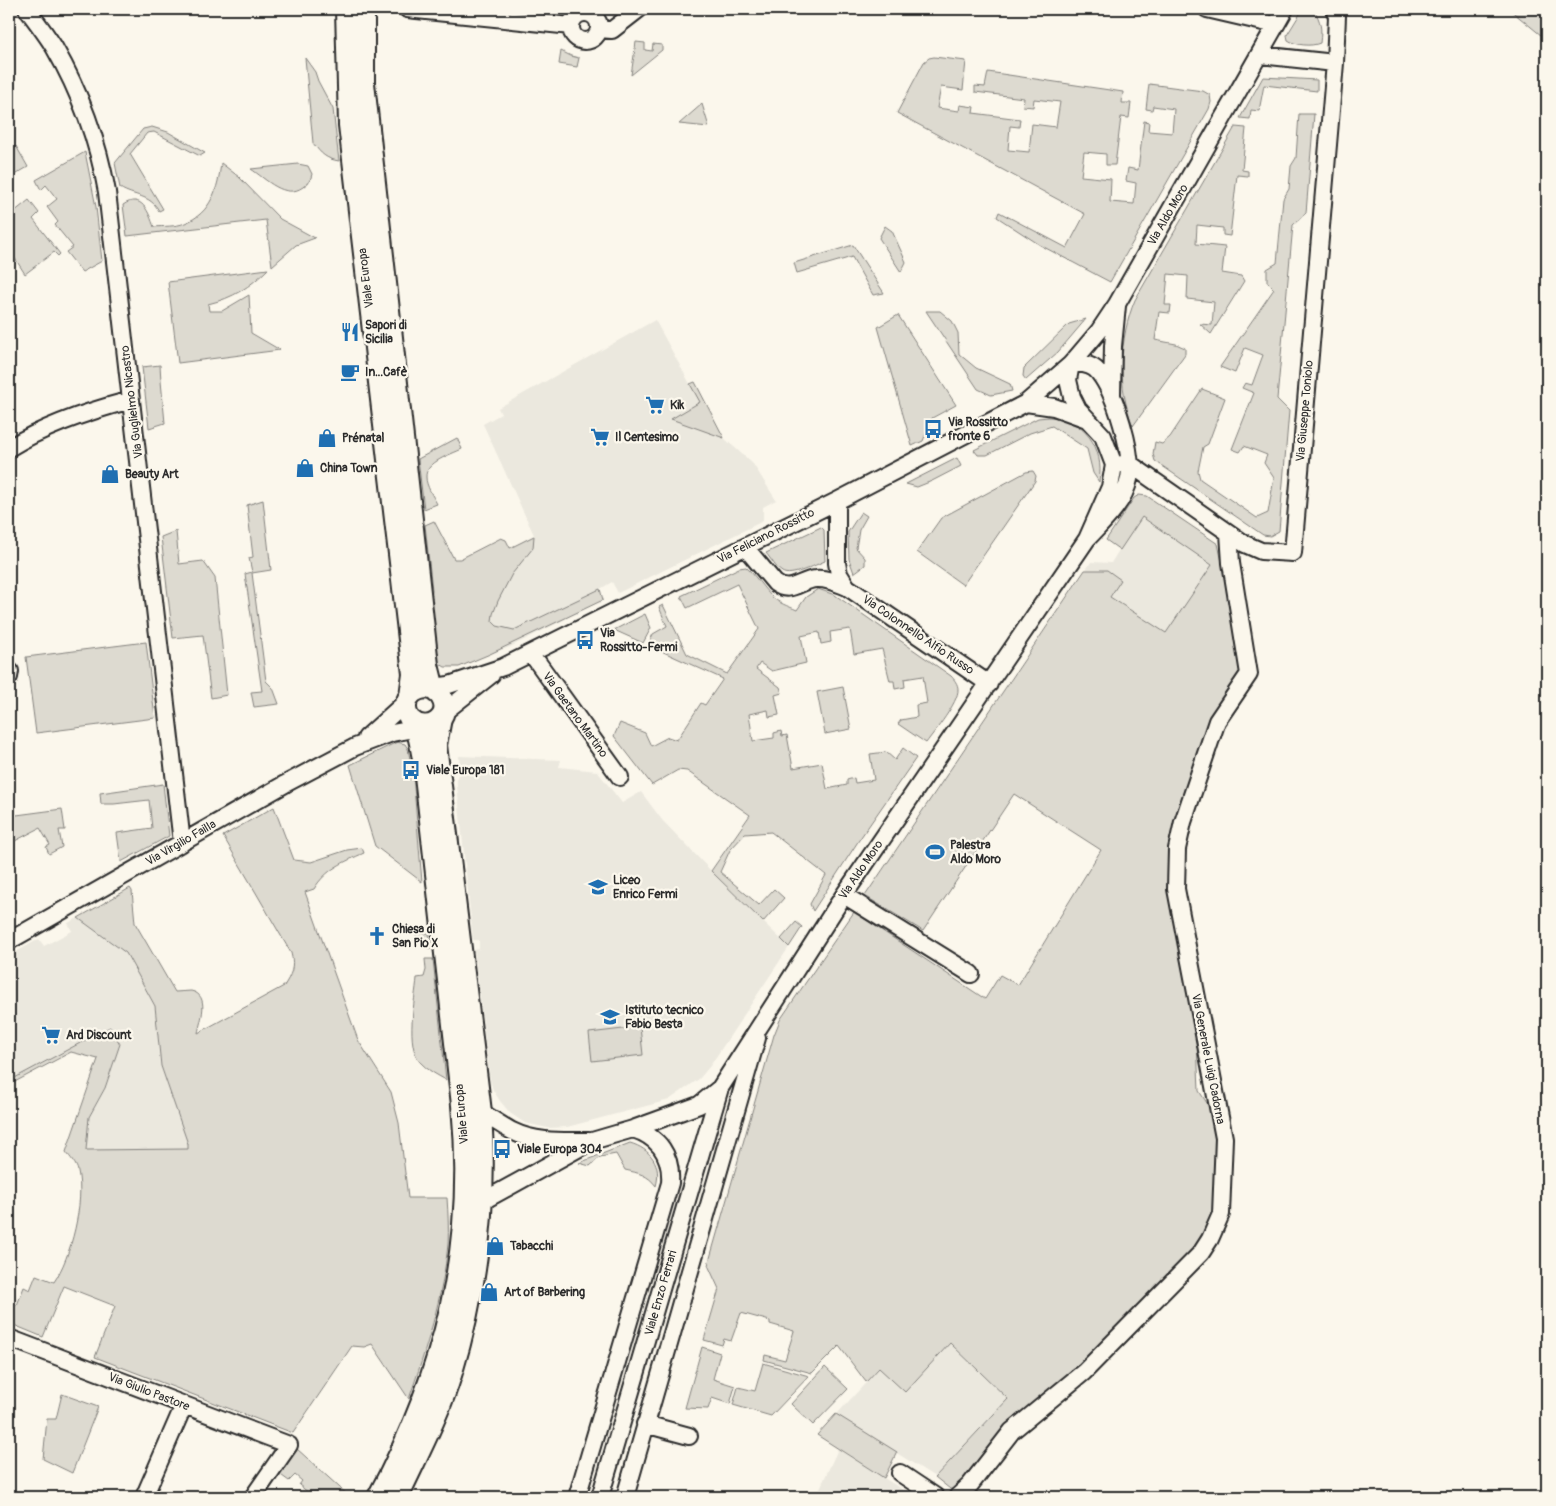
<svg xmlns="http://www.w3.org/2000/svg" width="1556" height="1506" viewBox="0 0 1556 1506" font-family="Pangolin,sans-serif">
<rect width="100%" height="100%" fill="#fbf7ec"/>
<filter id="ink" filterUnits="userSpaceOnUse"><feTurbulence type="fractalNoise" baseFrequency=".02" numOctaves="2"/><feDisplacementMap in="SourceGraphic" scale="10" xChannelSelector="R" yChannelSelector="G"/><feConvolveMatrix kernelMatrix="1 2 1 2 8 2 1 2 1" color-interpolation-filters="sRGB"/></filter>
<g filter="url(#ink)">
<path fill="#ebe8de" d="M655,320L690,384L695,382L724,438L753,464L776,500L763,507V521L618,593L612,582L600,589L603,600L510,647L490,654L432,590L534,535L483,424L501,414L498,408Z
M1139,495L1147,496L1218,544L1204,692L1075,586L1091,562L1111,563L1119,550L1106,540L1134,498Z
M459,756L561,760L559,767L597,771L622,803L641,792L662,820L714,874L789,947L710,1066L699,1079L669,1100L567,1127L548,1128L525,1123L510,1113L500,1101L493,1090L490,1080L474,950L479,949V940H473L457,786V777L460,770Z
M78,918L126,953L155,1006L161,1066L188,1144V1150H86L89,1117L105,1088L120,1044L110,1027L9,1081V956L39,939L44,946L72,931L68,923Z
M925,1319L1008,1399L935,1477L836,1415Z
M838,1449L914,1497H816Z"/>
<path fill="#dddad0" stroke="#84827e" d="M1303,9H1314C1321,23 1322,27 1320,43C1311,47 1295,45 1288,40L1287,35Z
M1509,9H1547V40Z
M636,42L645,43V50L652,51L653,44L662,45V50L631,75Z
M561,51L571,56L579,58L577,67L559,64Z
M934,57L966,61L963,90L941,87L937,108L959,111L960,105L974,107L973,113L1020,119L1019,127L1010,126L1008,150L1029,152L1032,124L1056,127L1060,102L1034,99L1033,107L1023,106L1024,98L975,92V86L985,87L988,72L1123,92L1122,103H1131L1129,118L1121,117L1115,165H1106V154L1084,152L1081,176L1111,179L1110,202L1134,204L1136,183L1126,181L1128,168L1138,170L1144,121L1149,122L1148,131L1172,133L1174,109L1153,106L1152,110L1146,109L1149,84L1203,91L1210,95L1211,102L1209,109L1110,282L1040,245L997,217L999,212L1067,248L1085,214L897,113L924,62L929,58Z
M305,58L315,72L318,81L333,109L339,161C326,159 321,154 313,143Z
M1263,77L1317,80V91L1264,85L1259,111L1251,110L1250,119L1240,118Z
M702,104L709,127L679,124Z
M1299,114H1314L1306,213L1293,225L1277,399L1289,411L1279,531L1270,536L1263,535L1155,461L1153,454L1155,442L1162,444L1170,437L1202,389L1225,398L1208,444L1203,447L1198,471L1200,479L1257,518L1268,513L1274,478L1264,463L1267,455L1244,446L1240,452L1232,449L1254,393L1242,388L1245,383L1252,385L1263,355L1245,348L1235,373L1220,367L1274,289L1267,282V269L1277,263L1283,199L1289,189L1291,166L1296,158Z
M152,127L168,132L205,153L200,156L154,132L147,133L130,154L163,209L159,211C150,194 134,197 120,188L115,163L143,129Z
M1235,127L1246,128L1242,170L1248,171V176L1237,175L1230,236L1223,235V228L1197,225L1196,244L1225,247L1222,273L1241,276L1244,281L1211,334L1200,324L1212,325L1214,302L1187,299L1188,276L1168,274L1165,305H1171L1170,313L1159,312L1155,340L1176,344L1185,348V354L1133,426C1117,387 1119,338 1135,300Z
M16,146L28,167L9,178V156L15,152L13,149Z
M85,152L96,207L102,261L82,272L66,252L73,247L55,225L58,222L47,207L57,199L46,185L41,190L36,180Z
M221,163L239,177L280,219L315,238L296,245L272,266L266,220L127,236L123,205C142,192 149,213 154,227C163,226 176,227 185,223C211,213 218,189 221,163Z
M298,164L308,166L312,174C311,180 308,183 303,187C285,200 266,179 251,169Z
M29,200L39,213L33,219L60,254L58,256L54,252L25,274L9,249V216Z
M885,226L892,231L906,262L901,272L879,238Z
M853,245L884,293L873,295L852,257L797,273L794,263Z
M268,269C250,287 233,298 208,304L209,311H222L249,295L251,333L280,350L178,363L168,282Z
M926,311H940L952,321L958,333L959,354L976,368L1010,384L1012,391L991,395L978,389Z
M898,315L956,405L932,418L923,441L912,446L878,327Z
M1086,319L1058,352L1026,380L1023,376L1024,368L1069,324Z
M160,365L161,381L165,423L149,428L142,367Z
M695,382L724,438L671,419L700,402L690,384Z
M1049,417C1084,419 1105,447 1099,482L1093,473L1087,449L1052,426L1030,433L987,455H978L974,450L1038,418Z
M457,438L462,449C452,454 425,462 426,477C426,486 433,496 437,504L424,509L418,459Z
M957,458L961,466L932,481L917,487L906,484Z
M1033,471L1036,476L1035,481L963,585L917,552L941,518L1026,472Z
M1139,495L1147,496L1218,544L1242,652V667L1239,680L1208,726L1178,809L1169,858L1196,1019L1199,1091L1211,1109L1219,1156L1211,1222L1205,1237L957,1489H950L935,1477L1008,1399L950,1343L905,1392L879,1368L866,1382L839,1346L812,1373L764,1360L765,1355L785,1360L794,1331L770,1324V1321L741,1313L731,1341L724,1339L722,1345L704,1340L719,1289L708,1265L774,1035L780,1020L854,912L985,999L1000,975L1018,985L1101,850L1014,794L923,931L865,896L1085,570H1107L1121,580L1110,597L1166,633L1212,565L1142,517L1120,550L1106,540L1134,498Z
M263,500L271,570L252,573L266,681L273,688L279,704L254,707L251,692L262,691L245,574L252,572L249,558L253,557L247,505Z
M861,512L867,516L859,530L856,548L865,558V565L854,573L849,559L848,532Z
M434,521L454,559H460L501,538L506,540L510,548L534,536L533,548L512,574L498,601L493,614L492,621L497,626L514,630L600,589L603,600L490,654L459,667H445L440,664L437,659L431,598L432,590L425,525Z
M821,527L824,530L825,561C815,565 791,578 782,572C776,568 771,559 766,553Z
M176,531L179,564L203,561L215,578L227,695L211,698L203,635L173,638L161,537Z
M746,567C756,576 762,587 771,596C778,603 788,606 797,610L806,597L818,589L835,595L951,676C954,679 958,684 958,689C959,702 934,732 926,743L898,724L901,720L917,717L916,705L927,703L923,676L904,679L905,687L895,689L894,681H890L882,649L854,654L850,629L830,632L831,642L821,644L819,632L801,636L806,663L772,671L760,663L756,669L780,687L782,693L775,695L779,715L769,717L768,710L749,714L753,741L774,738V733L781,731L782,736L787,735L793,768L822,763L827,789L847,785V780L854,778L855,783L874,780L870,754L886,752L895,760L903,748L916,758L859,840L813,911L810,904L826,875L771,832L745,834L730,850L720,872L759,905L774,889L784,898L763,922L711,871L750,815L687,771L678,770L652,785L614,736L620,723L645,733L651,746L668,737L677,740L701,703L705,705L723,679L648,645L653,634L667,626L659,607L663,605L687,654L727,674L759,629L737,584L687,608L681,596L739,568Z
M645,614L651,628L643,643L614,630Z
M146,642L155,718L36,733L26,657Z
M843,687L851,729L825,734L817,692Z
M397,742L405,744L408,749L411,764L406,765L408,776L413,775L422,882L375,846L350,765Z
M163,784L169,836L121,862L117,833L152,828L149,800L114,804H101L100,793Z
M274,807L294,860L311,862L347,850L362,848L364,853C344,862 326,869 314,889L305,892L358,1040L391,1092L399,1123L408,1198H447C448,1213 449,1229 448,1244C443,1297 426,1349 409,1399L372,1344L364,1347L352,1346L293,1433L95,1357L115,1306L64,1286L43,1337L9,1323V1302L17,1305L24,1287L30,1290L36,1275L54,1282C71,1257 85,1202 78,1171C77,1165 70,1157 66,1152L98,1059L71,1052L9,1085V1081L110,1027L120,1044L105,1088L89,1117L86,1150L188,1149V1144L161,1066L155,1006L126,953L78,918L130,888L132,891L135,923L175,992C180,992 186,991 191,991C211,995 200,1021 198,1033L284,986C291,975 295,967 291,953L223,836Z
M62,809L65,830H59L62,847L49,854L46,847L50,845L40,828L9,844V816Z
M796,922L802,927L789,947L781,939Z
M416,933H429L431,949L425,947L424,943L417,941Z
M425,959H433L446,1080C437,1075 427,1070 420,1062C405,1044 415,1001 417,978L424,977L426,970Z
M640,1027L643,1055L592,1061L589,1033Z
M630,1143C651,1149 662,1165 656,1186C648,1175 639,1173 625,1170L616,1154L600,1157L590,1166L579,1163Z
M702,1347L720,1353L713,1379L735,1386L730,1404L712,1398L708,1409L685,1408Z
M763,1363L809,1376L771,1416L733,1405L738,1387L755,1391Z
M825,1367L848,1389L813,1425L791,1404Z
M62,1394L98,1407L72,1473L43,1459L47,1419H56Z
M836,1414L897,1452L884,1478L817,1435Z
M296,1448L350,1497H322L316,1491L309,1493L299,1485L302,1481L295,1475L289,1481L278,1473Z"/>
<g fill="none" stroke-linecap="round" stroke-linejoin="round">
<g stroke="#2b2b2b" stroke-width="20">
<path id="minor" d="M27,9C36,21 46,34 54,47C80,92 98,141 107,192L182,843
M407,9L571,26
M1207,9L1276,25
M571 27a14 14 0 1 1 28 0a14 14 0 1 1-28 0Z
M599,29L612,30L639,9
M1260,55L1335,63L1337,16L1334,9
M1112,394L1113,346L1117,306
M1026,403L1054,407L1087,419
M9,448C46,425 89,411 131,400
M1122,464H1130L1245,544L1261,551L1293,553L1335,63
M837,501V563L839,574L847,587
M745,547L775,583C791,595 800,580 816,579C827,578 837,583 847,587L989,684
M531,653L620,777
M9,677L10,671
M426,688L449,685L503,667L837,501L1026,403L1071,364L1099,331L1117,304L1285,9
M443,713L491,675
M366,738L407,701
M844,895L971,974
M9,941L285,784L355,747L392,733L425,727
M471,1116L475,1113L481,1112C491,1118 501,1125 512,1131C536,1143 563,1141 589,1141
M471,1199L483,1201L592,1141L633,1129L699,1105L720,1088L844,895L1087,539C1103,522 1124,503 1129,479C1134,454 1115,393 1099,373C1093,364 1081,363 1071,364L1068,380L1072,397L1078,409L1103,436L1114,465L1110,487L1087,539
M9,1338L289,1445L253,1497
M645,1424L689,1436
M900,1473L936,1497
M144,1497L184,1405
M577,1497L670,1183C672,1155 659,1137 633,1129
M600,1497L720,1088
M625,1497L757,1038
M957,1497L970,1485L1012,1431L1084,1372L1201,1253L1210,1239L1221,1214L1224,1138L1176,889L1177,849L1183,822L1217,721L1249,674L1231,563L1229,533"/>
</g>
<g stroke="#2b2b2b" stroke-width="24">
<path id="major" d="M346,9L349,125L413,674L410,696
M364,9V83L428,665L432,681L437,693
M378,1497C445,1372 476,1247 462,1105L423,758C421,750 420,740 417,732C414,724 406,717 406,708C405,689 431,681 441,697C454,717 427,736 410,719
M398,1497C417,1456 439,1415 452,1372C478,1287 487,1200 481,1112L436,745L441,718"/>
</g>
<use href="#minor" stroke="#fbf7ec" stroke-width="16"/>
<use href="#major" stroke="#fbf7ec" stroke-width="20"/>
</g>
</g>
<defs>
<g id="restaurant-bare" transform="scale(1.5)"><path d="M-5-6h1v4h1v-4h1v4h1v-4h1v5L-1.5 .5V6h-2V.5L-5-1ZM5-6V6H3V1.5H1.5Q1.5-4 5-6Z" fill="#1f6fb2" stroke="#fbf7ec" stroke-width="2.5" paint-order="stroke"/></g>
<g id="cafe-bare" transform="scale(1.5)"><path d="M-5.5-4.5H6V0H3Q3 3.5 0 3.5H-2.5Q-5.5 3.5-5.5 0ZM3-3.2v2h1.7v-2ZM-6 4.5H4V6H-6Z" fill="#1f6fb2" stroke="#fbf7ec" stroke-width="2.5" paint-order="stroke"/></g>
<g id="supermarket-bare" transform="scale(1.5)"><path d="M-6-5.5h2.5l.6 2H6L4.5 2H-2.5L-4.4-4H-6ZM-1.5 3.2a1.3 1.3 0 1 0 .1 0ZM3 3.2a1.3 1.3 0 1 0 .1 0Z" fill="#1f6fb2" stroke="#fbf7ec" stroke-width="2.5" paint-order="stroke"/></g>
<g id="bus-bare" transform="scale(1.5)"><path d="M-5-6H5V4H4V6H2V4H-2V6H-4V4H-5ZM-3.5-4V0h7V-4ZM-3.5 1.2v1.5H-2V1.2ZM2 1.2v1.5H3.5V1.2Z" fill="#1f6fb2" stroke="#fbf7ec" stroke-width="2.5" paint-order="stroke"/></g>
<g id="shop-bare" transform="scale(1.5)"><path d="M-5-2.5h2.3a2.7 3.5 0 0 1 5.4 0H5L5.5 6h-11ZM-1.5-2.5h3a1.5 2.3 0 0 0-3 0Z" fill="#1f6fb2" stroke="#fbf7ec" stroke-width="2.5" paint-order="stroke"/></g>
<g id="stadium-bare" transform="scale(1.5)"><path d="M0-5a6.5 5 0 1 0 0 10a6.5 5 0 1 0 0-10ZM-3.5-1.8h7v3.6h-7Z" fill="#1f6fb2" stroke="#fbf7ec" stroke-width="2.5" paint-order="stroke"/></g>
<g id="school-bare" transform="scale(1.5)"><path d="M0-5L7-2L0 1L-7-2ZM-4 1L0 2.5L4 1V4Q0 6-4 4Z" fill="#1f6fb2" stroke="#fbf7ec" stroke-width="2.5" paint-order="stroke"/></g>
<g id="church-bare" transform="scale(1.5)"><path d="M-1.2-6h2.4v3.5h3.3v2.4h-3.3V6h-2.4V-.1h-3.3v-2.4h3.3Z" fill="#1f6fb2" stroke="#fbf7ec" stroke-width="2.5" paint-order="stroke"/></g>
</defs>
<g fill-rule="evenodd">
<use href="#restaurant-bare" x="350" y="332"/>
<use href="#cafe-bare" x="350" y="372"/>
<use href="#supermarket-bare" x="655" y="405"/>
<use href="#bus-bare" x="933" y="429"/>
<use href="#supermarket-bare" x="600" y="437"/>
<use href="#shop-bare" x="327" y="438"/>
<use href="#shop-bare" x="305" y="468"/>
<use href="#shop-bare" x="110" y="474"/>
<use href="#bus-bare" x="585" y="640"/>
<use href="#bus-bare" x="411" y="770"/>
<use href="#stadium-bare" x="935" y="852"/>
<use href="#school-bare" x="598" y="887"/>
<use href="#church-bare" x="377" y="936"/>
<use href="#school-bare" x="610" y="1017"/>
<use href="#supermarket-bare" x="51" y="1035"/>
<use href="#bus-bare" x="502" y="1149"/>
<use href="#shop-bare" x="495" y="1246"/>
<use href="#shop-bare" x="489" y="1292"/>
</g>
<g text-anchor="middle" dominant-baseline="central" stroke-width="4.5" stroke-linejoin="round" paint-order="stroke">
<g font-size="12" fill="#2b2b2b" stroke="#fbf7ec">
<text transform="translate(1168 215) rotate(-60)">Via Aldo Moro</text>
<text transform="translate(366 278) rotate(-97)">Viale Europa</text>
<text transform="translate(132 402) rotate(-97)">Via Guglielmo Nicastro</text>
<text transform="translate(1305 411) rotate(-85)">Via Giuseppe Toniolo</text>
<text transform="translate(766 536) rotate(-27)">Via Feliciano Rossitto</text>
<text transform="translate(918 635) rotate(34)">Via Colonnello Alfio Russo</text>
<text transform="translate(575 715) rotate(54)">Via Gaetano Martino</text>
<text transform="translate(181 843) rotate(-30)">Via Virgilio Failla</text>
<text transform="translate(861 870) rotate(-56)">Via Aldo Moro</text>
<text transform="translate(1208 1059) rotate(79)">Via Generale Luigi Cadorna</text>
<text transform="translate(462 1114) rotate(-95)">Viale Europa</text>
<text transform="translate(661 1293) rotate(-74)">Viale Enzo Ferrari</text>
<text transform="translate(149 1392) rotate(21)">Via Giulio Pastore</text>
</g>
<g font-size="12" font-weight="bold" fill="#2b2b2b" stroke="#fbf7ec" text-anchor="start">
<text x="365" y="325">Sapori di<tspan x="365" dy="14">Sicilia</tspan></text>
<text x="365" y="372">In...Cafè</text>
<text x="670" y="405">Kik</text>
<text x="948" y="422">Via Rossitto<tspan x="948" dy="14">fronte 6</tspan></text>
<text x="615" y="437">Il Centesimo</text>
<text x="342" y="438">Prénatal</text>
<text x="320" y="468">China Town</text>
<text x="125" y="474">Beauty Art</text>
<text x="600" y="633">Via<tspan x="600" dy="14">Rossitto-Fermi</tspan></text>
<text x="426" y="770">Viale Europa 181</text>
<text x="950" y="845">Palestra<tspan x="950" dy="14">Aldo Moro</tspan></text>
<text x="613" y="880">Liceo<tspan x="613" dy="14">Enrico Fermi</tspan></text>
<text x="392" y="929">Chiesa di<tspan x="392" dy="14">San Pio X</tspan></text>
<text x="625" y="1010">Istituto tecnico<tspan x="625" dy="14">Fabio Besta</tspan></text>
<text x="66" y="1035">Ard Discount</text>
<text x="517" y="1149">Viale Europa 304</text>
<text x="510" y="1246">Tabacchi</text>
<text x="504" y="1292">Art of Barbering</text>
</g>
</g>
<rect width="1556" height="1506" fill="none" stroke="#fbf7ec" stroke-width="30"/>
<rect x="15" y="15" width="1526" height="1476" fill="none" stroke="#2b2b2b" stroke-width="2" filter="url(#ink)"/>
</svg>
